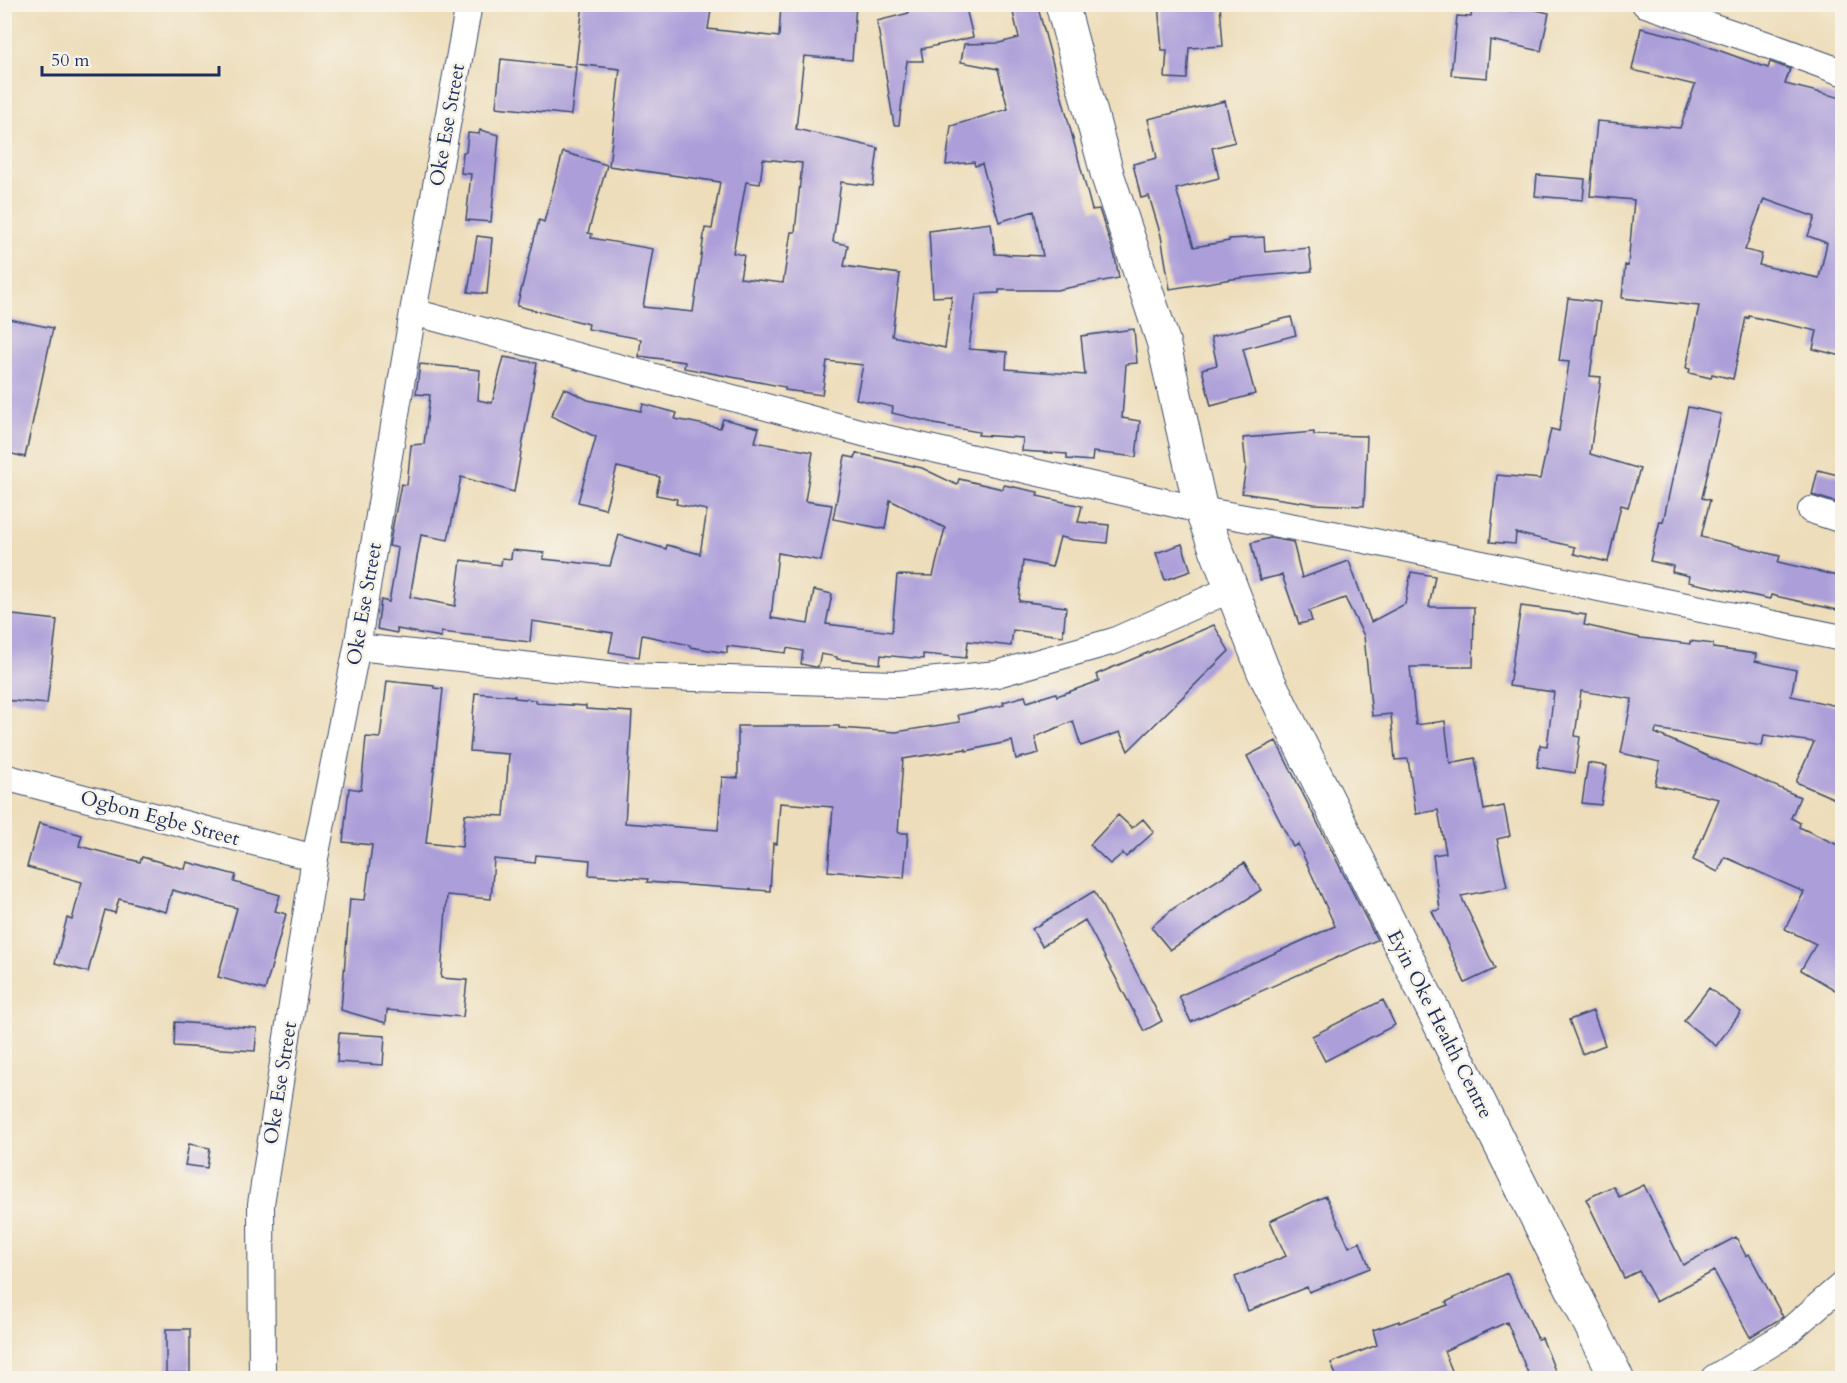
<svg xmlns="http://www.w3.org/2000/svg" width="1847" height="1383" viewBox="0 0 1847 1383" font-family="Cardo,serif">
<rect width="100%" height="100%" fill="#f7f3e8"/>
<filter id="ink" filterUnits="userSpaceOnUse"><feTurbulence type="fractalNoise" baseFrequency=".0167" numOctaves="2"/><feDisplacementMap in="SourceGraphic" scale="12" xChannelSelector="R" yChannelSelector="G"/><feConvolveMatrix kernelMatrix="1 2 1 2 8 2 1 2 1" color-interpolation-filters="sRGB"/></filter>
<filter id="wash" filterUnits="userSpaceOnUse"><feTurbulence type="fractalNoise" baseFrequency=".008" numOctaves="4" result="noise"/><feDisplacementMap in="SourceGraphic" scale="24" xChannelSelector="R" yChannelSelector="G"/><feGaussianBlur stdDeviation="1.35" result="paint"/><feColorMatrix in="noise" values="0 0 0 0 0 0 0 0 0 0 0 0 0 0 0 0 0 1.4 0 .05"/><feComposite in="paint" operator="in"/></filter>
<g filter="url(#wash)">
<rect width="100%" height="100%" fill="#edddba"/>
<g id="blocks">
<path fill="#ac9ed9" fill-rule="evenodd" d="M583,4H712L708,29L779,37L781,4H856L852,60L804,56L796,129L878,148L873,186L841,182L833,242L848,245L844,266L900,274L892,336L945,348L952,296L933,297L929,231L991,223L995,254L1043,256L1034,211L999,222L982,164L975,166L974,162L946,165L951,126L1008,109L998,69L961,62L964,44L999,43L1019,38L1011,4H1037L1092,210L1099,209L1115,257L1119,278L1057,290H999V293L976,294L969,349L1007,352L1006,369L1085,375L1081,336L1134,329L1137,363L1126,364L1122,418L1140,421L1136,457L1093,452L1092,461L1067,459V454L1022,451L1023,438L978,435L979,432L934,424V423L892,413L893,407L856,399L863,365L827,361L822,395L785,390V387L684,368L685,362L639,356L641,339L588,329L589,324L517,306L539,220L544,222L563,152L607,165L588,233L592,234L591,238L653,249L643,307L693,312L705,228L712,229L720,182L609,166L620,69L576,64ZM763,159L802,163L795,232H791L783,283L740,278L744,255L733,253L746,182L760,184Z
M907,4H965L973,37L921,49L923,61H907L899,125H894L877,21L909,13Z
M1158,4H1220L1223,46L1189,48L1187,79L1165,78L1167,50H1162Z
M1513,5L1549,13L1541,51L1490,40L1487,78L1451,75L1457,16L1471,17L1472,7L1512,11Z
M1641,28L1687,39L1768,68L1770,62L1790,69L1785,84L1842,98V356L1813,349L1817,331L1749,316V318L1746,317L1733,379L1712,374L1711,378L1689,373L1690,369L1686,368L1699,306L1622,298L1625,265L1628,266L1634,200L1590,196L1597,121L1680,128L1695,85L1632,70ZM1764,199L1815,217L1808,236L1827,243L1819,278L1759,265L1762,254L1745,250Z
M501,59L576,67L571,115L496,107Z
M1225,101L1235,142L1212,148L1219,178L1176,189L1194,247L1229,241V239L1264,237L1265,252L1309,248L1312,271L1232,279L1170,289L1161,236L1149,196L1141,198L1133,164L1157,158L1148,119Z
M480,130L499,135L491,222L466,220L471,174L461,173L463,152H466L468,133L479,134Z
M1537,175L1585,179L1583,200L1535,196Z
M477,236L492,238L487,294L468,292Z
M1568,298L1600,302L1590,376L1601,377L1590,454L1640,469L1628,507L1621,505L1608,562L1574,554L1575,547L1516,533L1515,544L1490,542L1497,475L1540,479L1551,429L1559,431L1569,362L1559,361Z
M1291,317L1296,335L1243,349L1255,394L1211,406L1202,369L1217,365L1211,337Z
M4,318L53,328L25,457L4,452Z
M504,357L537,363L514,492L461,477L448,540L421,535L410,597L455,606L461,560L501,565L502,558L511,559L512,550L544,553L543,559L610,566L619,535L666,549L667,545L700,554L707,510L676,504L677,499L656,495L660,477L617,467L605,509L578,502L596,437L551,416L564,388L588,400L641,411L643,404L677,413L675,419L720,428L723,419L759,428L755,442L813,452L805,501L832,505L821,561L778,553L771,618L808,624L814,590L832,594L826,624L892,632L897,575L933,576L945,528L890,500L885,529L833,519L845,456L855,458L856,453L922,468L957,485L959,479L1003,489L1004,485L1038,492L1037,496L1082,506L1078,522L1109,525L1107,543L1073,540L1060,537L1052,567L1023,561L1019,601L1066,607L1063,636L1013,630L1011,646L968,641L966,658L923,654V659L881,655L880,664L837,659V657L821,654L818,667H815L801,664L803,651L787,648L786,653L727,646V653L690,647V645L642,635L639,657L609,652L613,633L532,621L530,642L441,632V637L397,629V633L377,629L381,600L389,602L394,575L398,548L389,546L401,484L407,485L411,445L424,444L430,395L416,394L420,364L480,370L478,400L492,403Z
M1688,407L1721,414L1702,498L1710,500L1701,537L1780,556L1778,562L1842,577V611L1771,595L1770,599L1688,582L1689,576L1672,572L1673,566L1650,561L1660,521L1663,522Z
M1314,432V435L1367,436L1364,506L1314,504L1242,493L1246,467L1243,438Z
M1818,470L1842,476V504L1812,495Z
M1270,538L1293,542L1302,578L1349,561L1371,622L1405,604L1411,572L1435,576L1429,607H1474L1473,667H1410L1416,725L1445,721L1450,763L1475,758L1484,810L1504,806L1510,836L1497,839L1507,887L1461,896L1495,969L1465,983L1432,911L1440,910L1433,855L1446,853L1438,810L1416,814L1408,759L1395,760L1391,714L1372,716L1364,636L1345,598L1309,611L1312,621L1299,624L1282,575L1260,580L1251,543Z
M1182,544L1191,571L1165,580L1156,553Z
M1521,606L1586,615L1584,625L1641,638L1690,644V641L1713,644V648L1756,654L1755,661L1796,670L1791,696L1842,707V802L1796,782L1814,742L1764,735L1762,746L1656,729L1655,733L1800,797L1791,818L1800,823L1799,827L1842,847V994L1801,970L1816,944L1785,929L1804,892L1725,857L1718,872L1693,860L1719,799L1655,785L1660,762L1621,753L1632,699L1581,691L1575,736L1580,737L1575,773L1537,767L1540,745L1547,746L1554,692L1509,686Z
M4,614L57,620L47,704L4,700Z
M1214,625L1229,651L1128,751L1120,732L1081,746L1073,721L1035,737L1039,753L1016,759L1012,741L966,751V749L903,759L898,833H908L904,878L828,871L833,807L780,803L777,844L773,843L770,891L647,882L648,879L589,875L590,860L536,855L535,863L494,859L491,899L447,895L441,978L467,980L463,1017L387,1010L386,1023L341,1010L350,899L365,900L372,845L343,842L349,788L361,790L366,737L380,738L387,681L434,686V688L443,689L426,843L462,847L465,814L504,816L509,754L470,751L475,693L515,696V698L536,700V703L586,706V709L632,712L625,823L718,830L722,777L738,778V726H839V728L896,732L960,722L958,715L1004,705L1003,702L1025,696L1027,702L1056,693L1057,696L1099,681L1097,674Z
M1276,741L1377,940L1191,1022L1179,996L1335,926L1298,844L1293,847L1247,756Z
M1588,763L1607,766L1601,805L1582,803Z
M1118,815L1132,828L1143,819L1154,832L1126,857L1123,853L1110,864L1090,845Z
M39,823L82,835L79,846L140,862L142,857L185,869L187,862L236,875L234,882L280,895L275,911L286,914L265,990L218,977L237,908L172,890L166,912L119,899L115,913L105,910L88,972L55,963L67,918L72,920L82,882L27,867Z
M1244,863L1261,890L1170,950L1151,927L1174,908Z
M1094,891L1162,1021L1144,1031L1085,920L1042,946L1032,929Z
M1709,988L1741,1012L1716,1046L1684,1021Z
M1383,1000L1395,1025L1325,1061L1312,1036Z
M1593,1011L1605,1045L1582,1054L1569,1020Z
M175,1022L257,1028L255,1051L174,1046Z
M339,1033L385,1036L383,1065L337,1062Z
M189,1144L210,1148L207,1168L185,1165Z
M1644,1185L1683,1265L1736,1237L1746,1256L1749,1254L1783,1317L1750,1337L1714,1271L1656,1302L1639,1271L1624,1278L1586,1199L1613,1186L1619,1197Z
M1326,1196L1349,1247L1360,1242L1370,1268L1309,1292L1307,1287L1248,1311L1235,1277L1286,1256L1270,1221Z
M1507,1273L1538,1339L1542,1338L1558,1378H1530L1507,1322L1444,1351L1455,1378H1337L1331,1363L1377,1345L1373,1330L1399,1321V1323L1448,1305L1446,1302Z
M166,1329H190V1373H166Z"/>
</g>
</g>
<g filter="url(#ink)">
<use href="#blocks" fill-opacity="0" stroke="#3a496c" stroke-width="1.5"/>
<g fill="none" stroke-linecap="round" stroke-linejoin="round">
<g stroke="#3a496c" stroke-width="28">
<path id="minor" d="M1645,4L1762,43L1842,72
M413,312L863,433L1201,510L1360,539L1842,638
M1811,510L1842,520
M357,647L626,676L897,684L997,674L1114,641L1231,589
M4,777L315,858
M262,1378L261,1204L315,858L357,647L413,312L469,4
M1714,1378L1782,1337L1842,1285"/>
</g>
<g stroke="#3a496c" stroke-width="35">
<path id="primary" d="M1062,4L1108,177L1163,341L1201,510L1263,670L1617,1378"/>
</g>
<use href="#minor" stroke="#fff" stroke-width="26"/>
<use href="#primary" stroke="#fff" stroke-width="33"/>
</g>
</g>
<g text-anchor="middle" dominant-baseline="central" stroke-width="5" stroke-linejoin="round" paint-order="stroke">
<g font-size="20" fill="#1b2f5e" stroke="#f7f3e8">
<text transform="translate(447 125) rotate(-80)">Oke Ese Street</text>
<text transform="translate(364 604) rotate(-80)">Oke Ese Street</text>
<text transform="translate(160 818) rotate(15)">Ogbon Egbe Street</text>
<text transform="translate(1440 1024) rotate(63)">Eyin Oke Health Centre</text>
<text transform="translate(280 1083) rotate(-81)">Oke Ese Street</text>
</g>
</g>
<rect width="1847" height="1383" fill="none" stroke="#f7f3e8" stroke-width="24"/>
<path d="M42 66v9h177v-9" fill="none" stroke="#1b2f5e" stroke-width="3"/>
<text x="51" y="66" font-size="18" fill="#1b2f5e" stroke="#f7f3e8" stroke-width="4.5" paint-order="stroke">50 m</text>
</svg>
